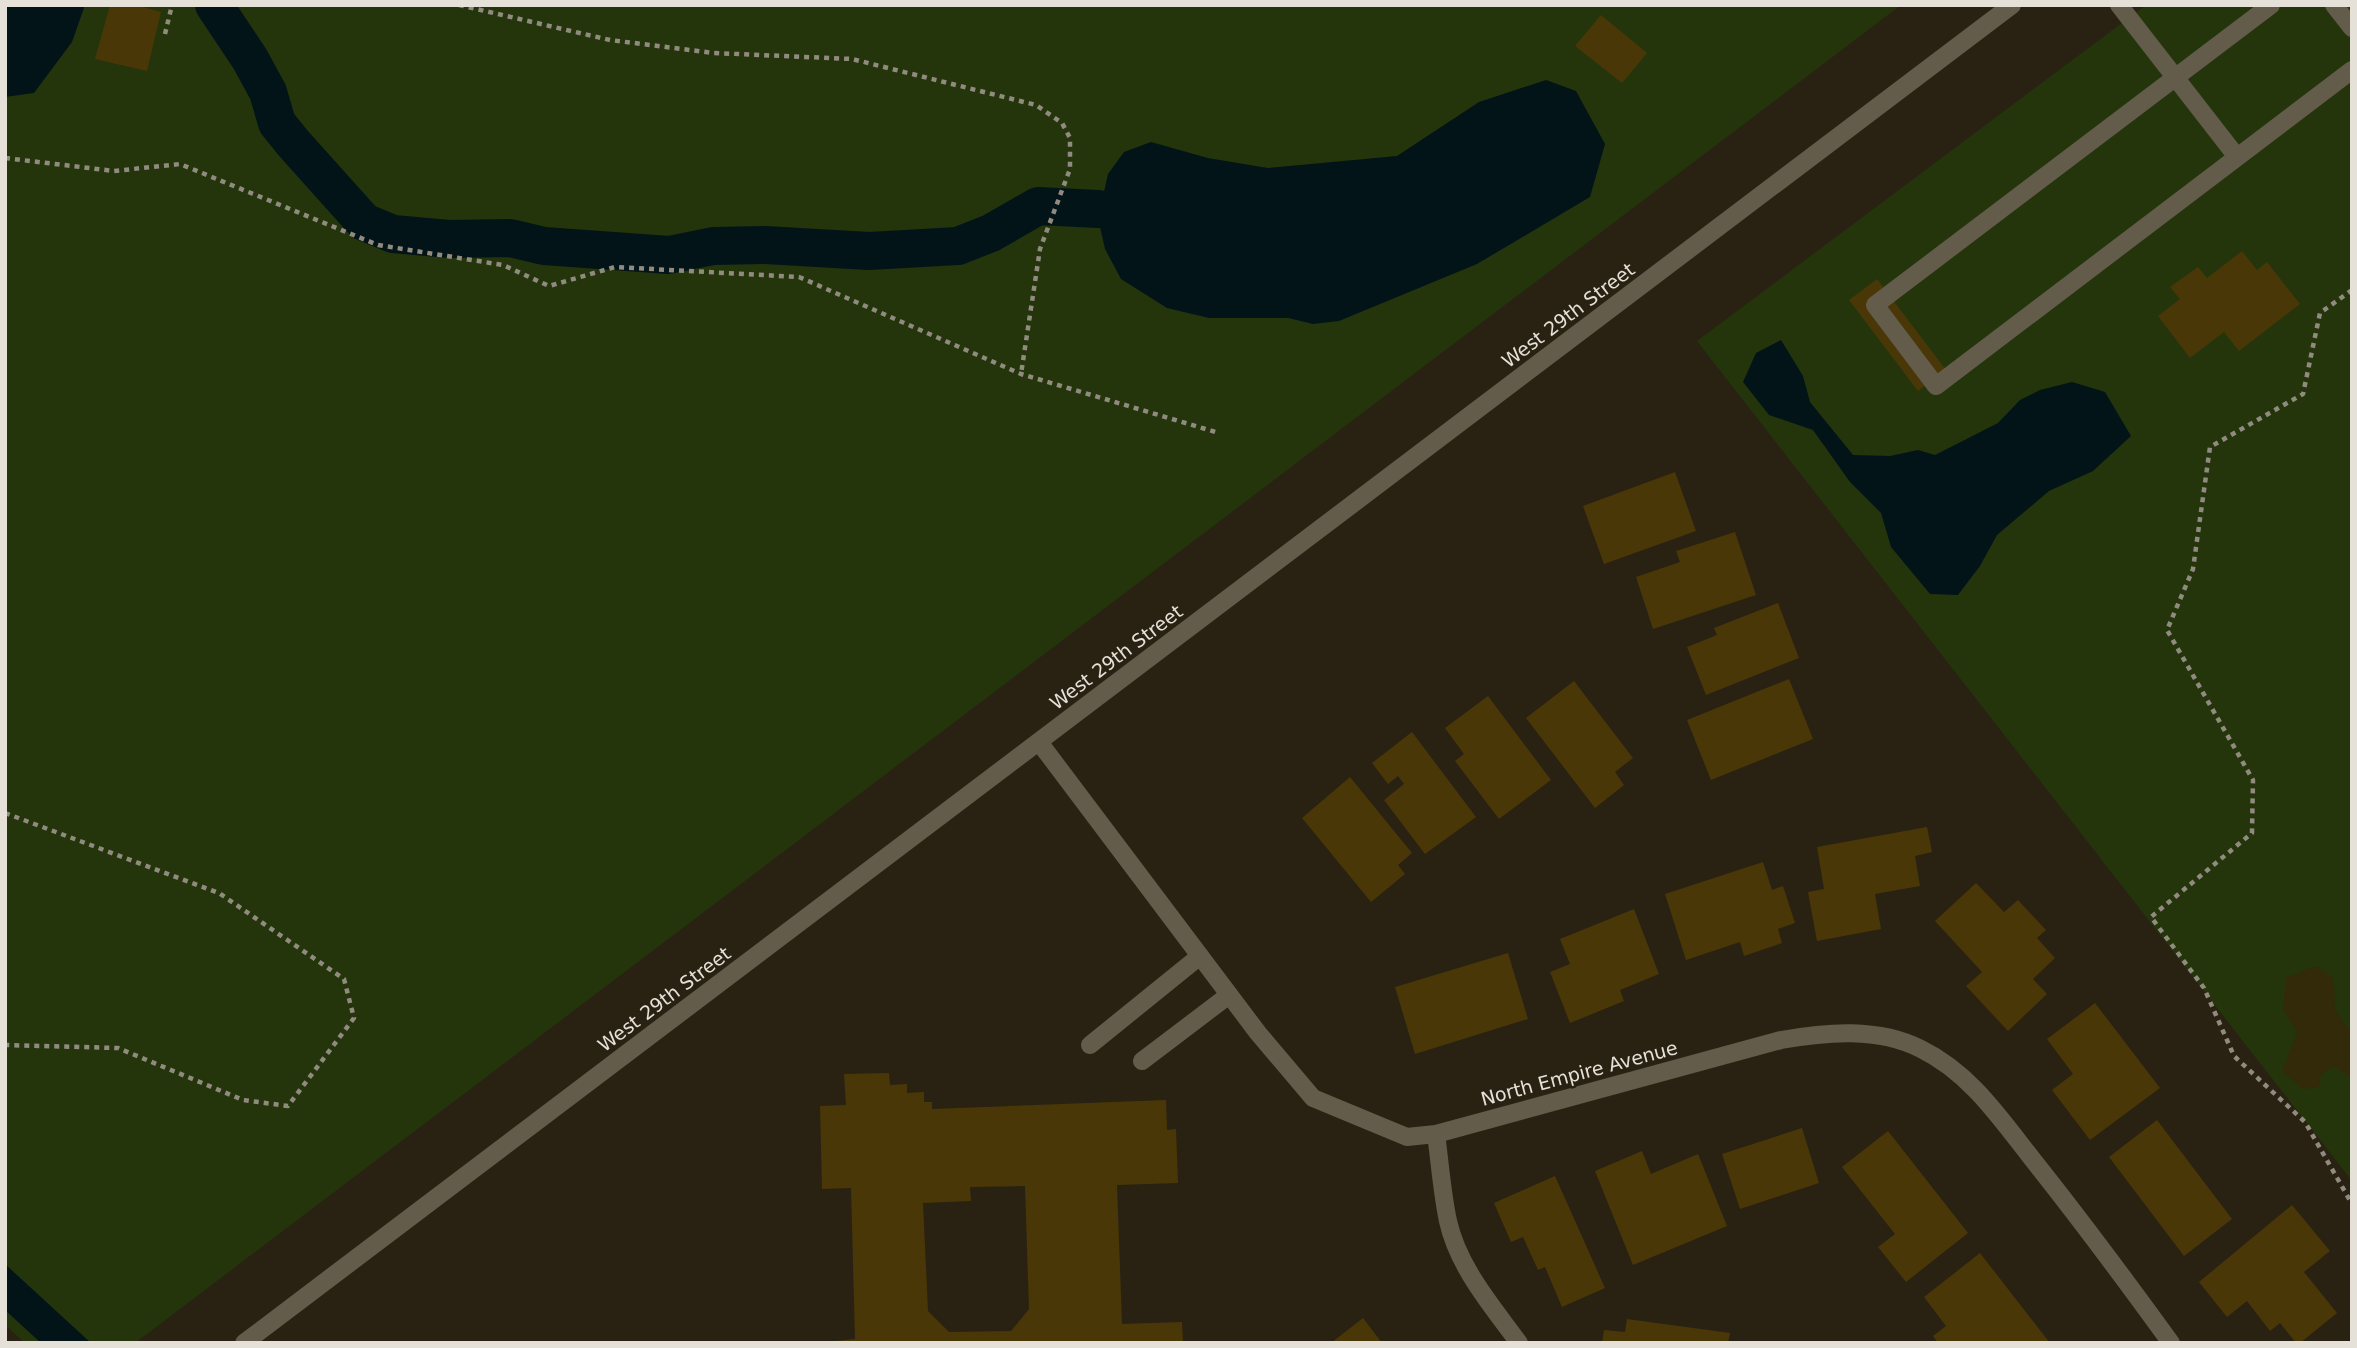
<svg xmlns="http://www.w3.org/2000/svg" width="2357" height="1348" viewBox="0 0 2357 1348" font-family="'DejaVu Sans',sans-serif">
<rect width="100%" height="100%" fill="#292213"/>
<path fill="#24350c" d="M5,5H1901L135,1343H25L5,1325Z
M2146,5H2352V1181L1697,341Z"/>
<path fill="#322a08" d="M2316,966L2334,978L2335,1009L2346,1027L2352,1029V1078L2333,1066L2321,1075L2319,1087L2303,1089L2282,1071L2297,1033L2283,1008L2286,978Z"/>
<path fill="#031419" d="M5,5H85L72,42L34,93L5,97Z
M1546,80L1576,91L1605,144L1590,197L1477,264L1339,321L1313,324L1288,318H1209L1167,308L1121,279L1105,249L1098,218L1108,174L1124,152L1151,142L1208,158L1268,168L1397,156L1479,102Z
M1781,340L1803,376L1810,402L1853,455L1890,456L1918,450L1935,455L1998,423L2020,400L2040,390L2072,382L2105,392L2131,436L2093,471L2049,491L1997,535L1980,566L1958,595L1930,594L1891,547L1881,513L1850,482L1813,430L1769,415L1743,382L1756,353Z
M5,1264L91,1343H41L5,1310Z"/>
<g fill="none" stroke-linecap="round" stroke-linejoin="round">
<path stroke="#031419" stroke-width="38" d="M214,5L250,59L268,92L277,123L294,144L364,222L393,234L449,239L510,238L544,246L669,255L713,246L765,245L869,251L958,246L991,233L1038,206L1098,209"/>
</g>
<path fill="#4a3707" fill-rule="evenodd" d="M110,5H136L161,12L147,71L95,59Z
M1601,15L1647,53L1622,83L1575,46Z
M2242,251L2257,270L2267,262L2300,304L2239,351L2224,332L2190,358L2158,316L2180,299L2170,287L2198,267L2207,278Z
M1877,279L1946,370L1918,391L1849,300Z
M1675,472L1696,531L1604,564L1583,506Z
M1735,532L1756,595L1653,629L1636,577L1680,562L1676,551Z
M1778,603L1799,658L1706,695L1687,647L1717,635L1714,628Z
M1789,679L1813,739L1711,780L1687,720Z
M1574,681L1633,758L1615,772L1624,785L1595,808L1526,718Z
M1488,696L1551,780L1499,819L1455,761L1464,754L1445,728Z
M1412,732L1476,817L1425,854L1384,800L1404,784L1398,776L1388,784L1372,763Z
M1350,777L1412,853L1398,865L1405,874L1371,902L1302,818Z
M1927,827L1932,852L1915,856L1920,886L1875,894L1881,929L1817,941L1808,892L1824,889L1817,847Z
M1763,862L1772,890L1783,886L1795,923L1778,929L1782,943L1744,956L1740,942L1686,960L1665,894Z
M1976,883L2004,912L2018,900L2046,930L2037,938L2055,958L2033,979L2047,994L2008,1031L1966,986L1982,972L1935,921Z
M1634,909L1659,974L1620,990L1624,1001L1570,1023L1550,972L1570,964L1560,939Z
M1508,953L1528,1019L1415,1054L1395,987Z
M2095,1003L2160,1088L2090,1140L2052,1090L2073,1074L2047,1039Z
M889,1073L890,1085L907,1084V1093L924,1092V1102H932V1109L1166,1100L1167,1130L1176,1129L1178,1183L1117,1185L1122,1324L1182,1322L1183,1343H817L855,1339L851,1188L822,1189L820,1106L846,1105L844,1074ZM1025,1186L1029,1309L1011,1331L949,1332L928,1311L923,1203L971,1201L970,1187Z
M2157,1120L2232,1219L2184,1256L2109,1157Z
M1802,1128L1819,1183L1740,1209L1722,1154Z
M1888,1131L1968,1233L1906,1282L1878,1247L1895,1234L1842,1167Z
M1642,1151L1651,1174L1698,1154L1727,1226L1633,1265L1595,1171Z
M1555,1176L1605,1288L1562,1307L1545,1267L1538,1270L1523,1237L1511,1242L1494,1203Z
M2292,1205L2330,1251L2304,1272L2337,1313L2300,1343H2296L2280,1323L2270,1331L2247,1301L2227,1317L2199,1282Z
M1980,1253L2050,1343H1938L1933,1336L1946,1326L1924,1297Z
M1363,1318L1382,1343H1331Z
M1627,1319L1730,1333L1728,1343H1602L1604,1330L1625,1332Z"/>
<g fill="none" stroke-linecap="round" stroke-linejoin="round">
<path stroke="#918b7f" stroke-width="4.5" stroke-dasharray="5 5" stroke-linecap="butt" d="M459,5L610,40L714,53L852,59L1036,105L1062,123L1070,138V169L1040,249L1021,374
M165,34L172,5
M5,158L114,171L180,164L378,245L503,265L549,286L615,267L799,277L1021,374L1219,433
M2352,290L2320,313L2303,394L2210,447L2193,569L2167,630L2253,780L2252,833L2151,917L2204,988L2234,1056L2305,1122L2352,1204
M5,813L219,893L344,979L354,1018L288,1106L243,1100L118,1048L5,1045"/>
<path stroke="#645c4b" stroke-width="18" d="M2119,5L2237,157
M2271,5L1875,305L1936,386L2352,70
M2334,5L2352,28
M1090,1045L1200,956
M1142,1061L1229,995"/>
<path stroke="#645c4b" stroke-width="18" d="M1039,742L1258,1033L1313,1098L1407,1137L1436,1134L1781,1040C1826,1032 1878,1027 1921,1049C1970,1073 2000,1118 2033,1160C2081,1220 2126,1281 2171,1343
M1436,1134C1440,1163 1442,1193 1448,1221C1458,1267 1492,1306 1519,1343"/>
<path stroke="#645c4b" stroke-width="18" d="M244,1343L2012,5"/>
</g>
<g text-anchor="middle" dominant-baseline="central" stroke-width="5" stroke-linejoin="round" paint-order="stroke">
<g font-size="19" fill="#e6e1d8" stroke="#292213">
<text transform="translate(1568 315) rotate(-37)">West 29th Street</text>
<text transform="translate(1116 657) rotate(-37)">West 29th Street</text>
<text transform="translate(664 999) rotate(-37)">West 29th Street</text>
<text transform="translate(1579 1073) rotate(-15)">North Empire Avenue</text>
</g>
</g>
<rect width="2357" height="1348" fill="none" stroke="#e6e1d8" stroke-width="14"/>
</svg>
